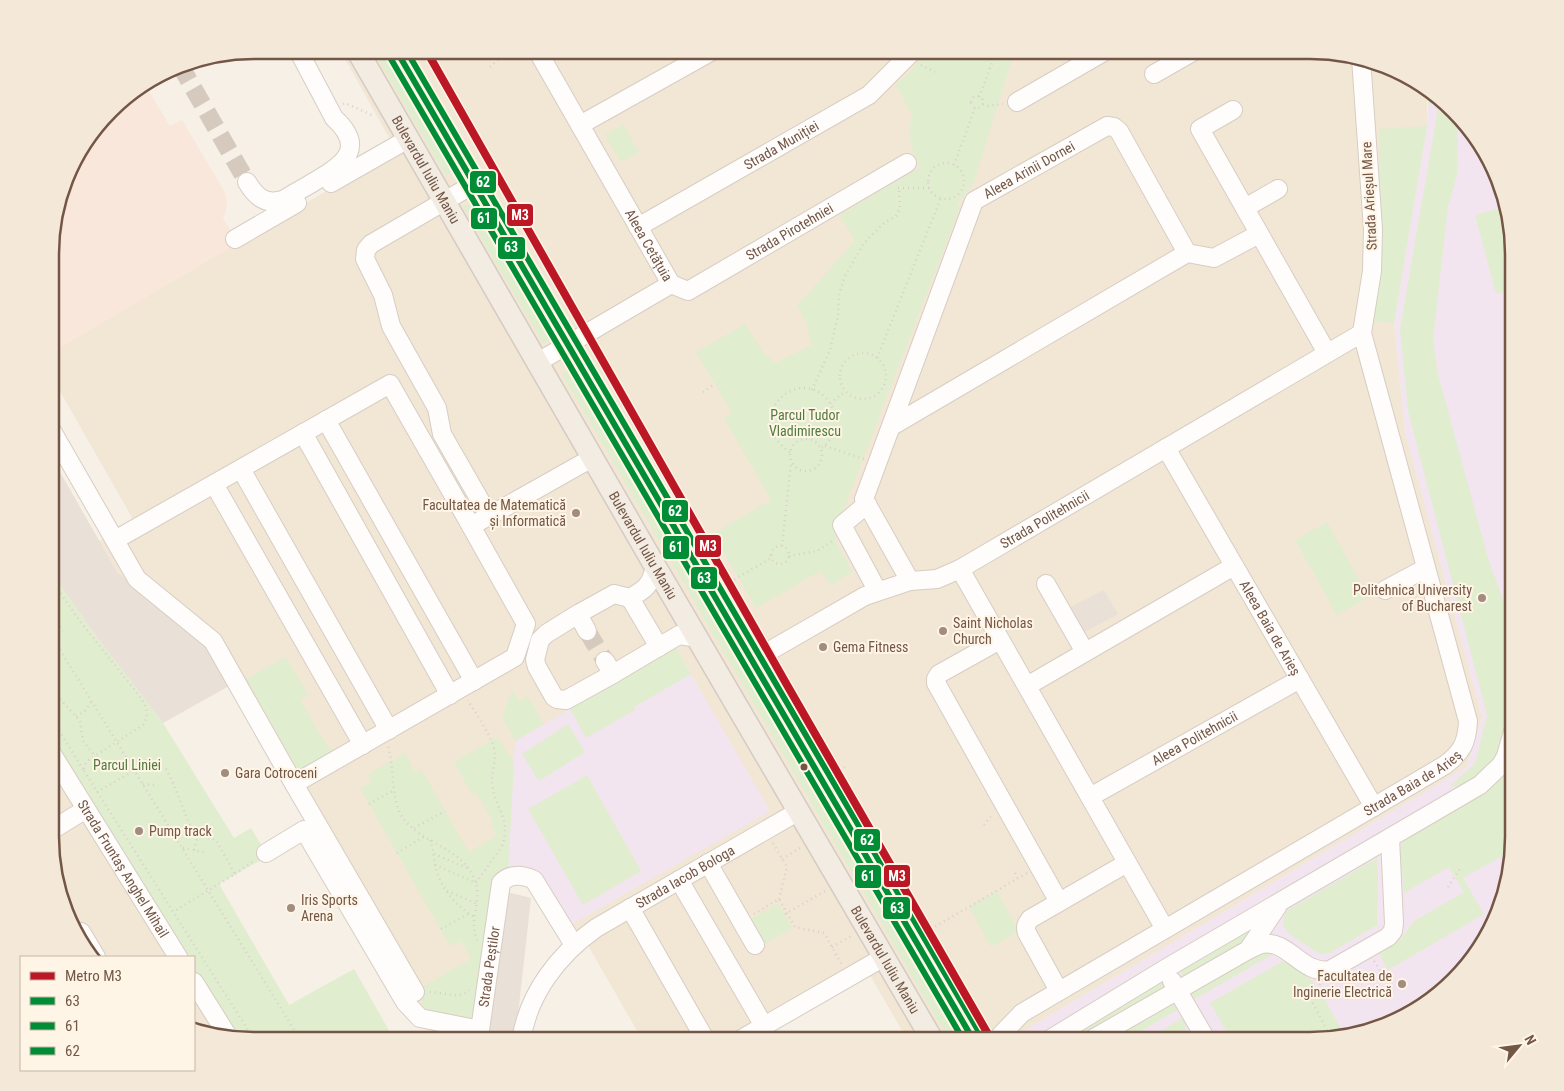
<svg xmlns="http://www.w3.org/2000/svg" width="1564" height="1091" viewBox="0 0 1564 1091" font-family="'Roboto Condensed',sans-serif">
<rect width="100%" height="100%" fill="#f6f0e6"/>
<path fill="#f2e6d5" d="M340,50H1324L1376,61L1427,88V126L1394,323L1405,431L1482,717L1467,767L1007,1041H908L870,975L757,1041H643L589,947L569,926L539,873L508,872L465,1022L416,1006L206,646L117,572L99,541L134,521L52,377V352L396,150Z
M52,762L172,957H93L77,940L52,864Z
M194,992L222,1037L194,1031Z"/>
<path fill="#fae7db" d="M145,85L170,126L182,120L220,184L225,193L227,202L226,211L223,218L238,243L52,352V227L71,163L119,101Z"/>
<path fill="#e9e0d7" d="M56,465L117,572L206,646L229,686L163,723L96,636L52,574V468Z
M1104,590L1118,614L1083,633L1069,608Z
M507,892L531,898L515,1041H488Z"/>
<path fill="#f2e5f0" d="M1443,102L1487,152L1514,240V851L1503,903L1472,961L1401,1020L1311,1041H1007L1467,767L1482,717L1405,431L1394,323L1427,126L1428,105Z
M676,648L770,811L569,926L539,873L508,872L515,741Z"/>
<path fill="#e1edcf" d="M373,50H382L453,172L446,176Z
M927,50H1015L973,185L957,204L960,207L843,511L835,540L852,572L831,585L820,571L756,608L713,534L771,500L724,418L732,413L696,352L745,324L762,351L775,363L812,345L806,322L797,306L855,241L840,215L921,167C910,147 907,136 912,114L895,84L908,75Z
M1427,88L1434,92L1458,119L1457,176L1448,206L1433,340L1438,374L1488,558L1514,630V718C1508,736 1499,755 1486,769C1480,776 1469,782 1460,787L1450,786L1475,763L1487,715L1408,411L1400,329L1439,103L1428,105Z
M623,124L639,152L620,162L605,135Z
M1427,126L1394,323L1370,321L1382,275L1379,129Z
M470,203L550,340L543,343L463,207Z
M1504,207L1514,240V289L1496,294L1475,215Z
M568,371L957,1038L950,1041L562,374Z
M1327,522L1369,597L1337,615L1295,540Z
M52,574L96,636L163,723L234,838L251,828L268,856L219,884L289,1005L354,969L395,1041L236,1040L194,972V957H185L52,743Z
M676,648L691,674L634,707L635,710L586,738L570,709Z
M286,657L308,695L300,700L329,749L331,748L334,753L303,771L297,768L246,679Z
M512,689L519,701L528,696L544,724L515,741L502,717Z
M568,724L585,752L539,781L522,754Z
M497,737L514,763L508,872L481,1012L465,1022L421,1009L424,986L471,959L461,941L450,946L360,788L372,781L368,774L405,753L415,772L421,769L469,852L497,835L491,824L493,822L476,792L472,794L454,762Z
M1514,756V851L1511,862L1506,854L1463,878L1484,914L1388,970L1379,954L1401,939L1414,921L1464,892L1449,867L1404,893L1400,848L1405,838L1482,795C1496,785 1505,772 1514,756Z
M587,775L641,871L583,905L528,809Z
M1377,858L1378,880L1377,925L1330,953L1320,954L1289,934L1283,925L1285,912Z
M997,891L1019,931L991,947L969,907Z
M778,903L793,928L762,946L747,921Z
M1246,932L1251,936V939L1185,977L1181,975L1182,968L1242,933Z
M1278,951L1193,1000L1192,993L1195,990L1256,954Z
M1285,960L1300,964L1323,997L1344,1033L1311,1041H1232L1210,1003Z
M1165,979L1168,988L1083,1038L1079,1039L1075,1036V1032Z
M1172,1005L1182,1007L1124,1041H1104L1165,1006Z
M1188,1015L1192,1023L1184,1027L1192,1041H1185L1178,1031L1161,1041H1143Z"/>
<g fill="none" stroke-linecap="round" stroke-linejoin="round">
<path stroke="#d6cabe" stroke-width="18" stroke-dasharray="18 9" stroke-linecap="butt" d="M180,65L247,182
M587,631L605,661"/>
<g stroke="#d7cdc4" stroke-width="20">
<g id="minor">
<path id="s1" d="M537,50L671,284"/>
<path d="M1154,74L1196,50"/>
<path d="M1017,102L1107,50"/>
<path d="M1233,110L1200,129L1327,353"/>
<path d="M580,125L714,50"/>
<path d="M247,182C256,197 265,205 283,200C294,193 306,187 317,180C345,164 366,147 334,118L298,50"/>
<path d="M331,183L408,139"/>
<path d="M474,184L371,244L366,250L365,259L383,295L391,326L437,408L442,434L489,516L592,458"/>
<path d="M1245,208L1278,189"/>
<path id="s2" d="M638,227L869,95L914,50"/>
<path d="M235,239L297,203"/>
<path id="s3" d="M671,284L688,291L907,163"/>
<path d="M538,362L671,284"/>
<path d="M326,420L474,681"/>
<path d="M892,426L1187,253L1214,258L1259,234"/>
<path d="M52,431L137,579L213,641L294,784L515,657L526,624L471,526L489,516"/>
<path d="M303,433L450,695"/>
<path id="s4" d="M1166,448L1374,807"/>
<path d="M241,469L389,730"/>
<path d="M214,484L363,745"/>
<path d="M867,504L842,525L877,590"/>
<path d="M115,540L390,384L471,526"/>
<path d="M960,569L1165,929"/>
<path id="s5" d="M910,581L864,499L974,201L1107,126L1114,127L1119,131L1187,253"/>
<path d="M1046,584L1085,652"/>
<path d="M1385,590L1426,568"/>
<path d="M630,598L659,647"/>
<path d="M578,614L546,634L540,640L535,660L537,667L554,697L557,699L566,700L613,674"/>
<path d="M587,631L578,614L614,594L630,598C646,589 651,585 655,566"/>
<path d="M1000,640L939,674L936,679V683L1059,902"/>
<path d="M605,661L613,674L679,635L692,637L699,641"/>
<path id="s6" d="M752,661L865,596L910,581L937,579L960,569L1362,333"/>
<path d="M1027,686L1234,566"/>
<path id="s7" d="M52,754L178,957"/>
<path d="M294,784L415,992"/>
<path id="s8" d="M1090,797L1300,679"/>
<path d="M52,830L86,809"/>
<path id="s9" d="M266,853L304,830L405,1002L420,1018L480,1030L501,883C510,873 523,875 534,880L574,945"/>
<path d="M708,863L755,945"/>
<path d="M679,880L764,1026"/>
<path d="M630,908L706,1041"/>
<path d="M76,935L81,932L96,957"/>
<path d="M1248,950C1252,948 1258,945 1262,944C1288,939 1302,975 1330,970L1388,937L1393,931L1394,923L1390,838"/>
<path d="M1172,981L1207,1041"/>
<path d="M194,982L229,1038"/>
<path d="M1059,991L1027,933C1025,927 1026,924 1030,919L1127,863"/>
<path id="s10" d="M521,1041C528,994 558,955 596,928L799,811"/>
<path d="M738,1041L884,957"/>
<path id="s11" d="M995,1041L1022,1013L1445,765C1462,752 1467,743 1468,721L1362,333L1372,271L1373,229L1361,58"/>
<path d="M1047,1041L1165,969L1480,785L1501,765L1506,756L1514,728"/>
<path d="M1089,1041L1248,950L1277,907"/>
</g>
</g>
<g stroke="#d5cbc3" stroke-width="24">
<g id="major">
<path id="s12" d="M357,50L655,566L933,1041"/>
<path d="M396,50L974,1041"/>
</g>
</g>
<path stroke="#d9d0ca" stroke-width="2.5" stroke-dasharray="1 4" stroke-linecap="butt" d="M989,50L996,54
M921,65L935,72
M490,67L509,50
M971 102a6 6 0 1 1 12 0a6 6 0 1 1-12 0Z
M979,97L997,50
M343,104L345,103L374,116
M983,104L987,106L1003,104
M928 181a18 18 0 1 1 36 0a18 18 0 1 1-36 0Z
M954,165L975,108
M898,188H930
M840 376a23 23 0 1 1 46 0a23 23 0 1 1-46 0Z
M877,358L941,198
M812,390L830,350L838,316L839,294L845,276L864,243L884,223L896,216L900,208L899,188
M703,392L715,384
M830,403L845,392
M790 455a16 16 0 1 1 32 0a16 16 0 1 1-32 0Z
M825,446L864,459
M790,452C742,421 794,365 826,398C832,405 836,413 835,422C835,432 830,443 821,448
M782,546L791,463
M771 555a9 9 0 1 1 18 0a9 9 0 1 1-18 0Z
M789,556L817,551L834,540
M52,581L79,620L141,698C147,708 149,715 143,725L87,761L84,766V771L52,719
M730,582L771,558
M52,614L63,631
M52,637L301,1041
M52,693L61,700L80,721L83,741L95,756
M76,716L84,712L92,701
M388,747C395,768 390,800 403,818C421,843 459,847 473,876C485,901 467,917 477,940
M141,763L148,759
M133,768L141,763L166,769C178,790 183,814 195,834L216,840L235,874L173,912
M840,770L845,767
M84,771L255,1041
M143,784L157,785
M97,792L135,770
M369,804L394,790
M984,825L989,818L994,815
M414,828L445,811
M430,840C434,849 433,858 436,868C441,889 456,906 474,917
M773,843L787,867L779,899
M1506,844L1514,850
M183,848L204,852
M194,850L199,832
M397,853L425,836
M434,854L467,868
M782,859L800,848
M435,865L476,883L502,846C512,817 494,809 492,783C491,771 497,762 494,748C489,732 477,716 468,700
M1015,873L1018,879
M235,874L255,860
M1448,887L1460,869
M447,891L478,904
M754,914L779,899L795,927L824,933L842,965
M785,914L825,891
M441,929L468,914
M931,929L1027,873
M832,947L851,936
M1374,961L1382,973
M1320,984L1313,1003L1330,1036
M430,992C442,992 461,1000 469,990"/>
<use href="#minor" stroke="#fefdfb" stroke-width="18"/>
<use href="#major" stroke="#f2ece3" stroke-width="21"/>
<g stroke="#fff5e6" stroke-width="10">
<path id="bus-1" d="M396,50L974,1041"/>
</g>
<g stroke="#fff5e6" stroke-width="10">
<path id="bus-2" d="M388,54L964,1041"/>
</g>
<g stroke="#fff5e6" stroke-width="10">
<path id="bus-3" d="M406,50L982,1037"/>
</g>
<use href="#bus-1" stroke="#008d36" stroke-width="6"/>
<use href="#bus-2" stroke="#008d36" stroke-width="6"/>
<use href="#bus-3" stroke="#008d36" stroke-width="6"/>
<g stroke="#fff5e6" stroke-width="11">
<path id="metro-1" d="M426,50L787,685L992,1041"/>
</g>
<use href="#metro-1" stroke="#bc1725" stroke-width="8"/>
</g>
<g fill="#a28c7e" stroke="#fff5e6" stroke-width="2">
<circle cx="576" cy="513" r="5"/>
<circle cx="1482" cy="598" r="5"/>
<circle cx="943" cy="631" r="5"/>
<circle cx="823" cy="647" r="5"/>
<circle cx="225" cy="773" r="5"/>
<circle cx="139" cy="831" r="5"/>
<circle cx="291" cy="908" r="5"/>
<circle cx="1402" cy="984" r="5"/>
</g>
<circle fill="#745646" stroke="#fff5e6" stroke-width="2" cx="804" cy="767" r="4.5"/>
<g text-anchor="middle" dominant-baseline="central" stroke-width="4" stroke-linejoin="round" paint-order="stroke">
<g font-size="14" fill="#745646" stroke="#fff5e6">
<text stroke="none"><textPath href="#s2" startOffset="165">Strada Muniției</textPath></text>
<text stroke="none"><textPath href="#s12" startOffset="138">Bulevardul Iuliu Maniu</textPath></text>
<text stroke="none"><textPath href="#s5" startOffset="475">Aleea Arinii Dornei</textPath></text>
<text transform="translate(1369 196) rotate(-93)">Strada Arieșul Mare</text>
<text stroke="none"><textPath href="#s3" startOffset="136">Strada Pirotehniei</textPath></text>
<text stroke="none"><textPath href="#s1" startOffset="225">Aleea Cetățuia</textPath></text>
<text stroke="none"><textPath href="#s6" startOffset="328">Strada Politehnicii</textPath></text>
<text stroke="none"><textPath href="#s12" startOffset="572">Bulevardul Iuliu Maniu</textPath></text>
<text stroke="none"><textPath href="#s4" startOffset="208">Aleea Baia de Arieș</textPath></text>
<text stroke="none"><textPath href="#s8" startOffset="120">Aleea Politehnicii</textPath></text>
<text stroke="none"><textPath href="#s11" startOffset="492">Strada Baia de Arieș</textPath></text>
<text stroke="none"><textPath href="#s7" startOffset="135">Strada Fruntaș Anghel Mihail</textPath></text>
<text stroke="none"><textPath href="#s10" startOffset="242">Strada Iacob Bologa</textPath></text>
<text stroke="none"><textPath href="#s12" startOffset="1052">Bulevardul Iuliu Maniu</textPath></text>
<text stroke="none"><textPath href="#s9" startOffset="391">Strada Peștilor</textPath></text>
</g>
<g font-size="14" fill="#507b3d" stroke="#fff5e6">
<text x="805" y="415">Parcul Tudor<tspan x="805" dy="16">Vladimirescu</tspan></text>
<text x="127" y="765">Parcul Liniei</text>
</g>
<g font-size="14" fill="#745646" stroke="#fff5e6" text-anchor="start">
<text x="566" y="505" text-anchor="end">Facultatea de Matematică<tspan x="566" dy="16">și Informatică</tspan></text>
<text x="1472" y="590" text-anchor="end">Politehnica University<tspan x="1472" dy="16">of Bucharest</tspan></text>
<text x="953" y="623">Saint Nicholas<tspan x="953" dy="16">Church</tspan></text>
<text x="833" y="647">Gema Fitness</text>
<text x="235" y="773">Gara Cotroceni</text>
<text x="149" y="831">Pump track</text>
<text x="301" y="900">Iris Sports<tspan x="301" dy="16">Arena</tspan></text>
<text x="1392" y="976" text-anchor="end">Facultatea de<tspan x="1392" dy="16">Inginerie Electrică</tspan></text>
</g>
</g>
<path d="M0 0H1564V1091H0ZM254 59H1310A195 195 0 0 1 1505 254V837A195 195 0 0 1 1310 1032H254A195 195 0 0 1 59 837V254A195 195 0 0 1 254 59Z" fill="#f4e8d9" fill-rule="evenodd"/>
<path fill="none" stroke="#745646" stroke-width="2.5" d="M254 59H1310A195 195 0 0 1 1505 254V837A195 195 0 0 1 1310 1032H254A195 195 0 0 1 59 837V254A195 195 0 0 1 254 59Z"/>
<g stroke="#fff5e6" stroke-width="2">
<rect x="469" y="170" width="28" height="24" rx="5" fill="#008d36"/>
<rect x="506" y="203" width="28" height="24" rx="5" fill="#bc1725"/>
<rect x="470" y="207" width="28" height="23" rx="5" fill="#008d36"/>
<rect x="497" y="236" width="29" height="24" rx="5" fill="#008d36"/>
<rect x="661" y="499" width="28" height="24" rx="5" fill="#008d36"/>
<rect x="694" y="534" width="28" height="24" rx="5" fill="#bc1725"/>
<rect x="662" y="535" width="28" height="25" rx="5" fill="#008d36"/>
<rect x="690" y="566" width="28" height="24" rx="5" fill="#008d36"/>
<rect x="853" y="828" width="28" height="24" rx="5" fill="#008d36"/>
<rect x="883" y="864" width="28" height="24" rx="5" fill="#bc1725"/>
<rect x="854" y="864" width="28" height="25" rx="5" fill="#008d36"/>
<rect x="882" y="896" width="29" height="24" rx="5" fill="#008d36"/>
</g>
<g font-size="14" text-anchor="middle" font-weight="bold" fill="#fff">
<text x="483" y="187">62</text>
<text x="520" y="220">M3</text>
<text x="484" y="223">61</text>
<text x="511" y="252">63</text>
<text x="675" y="516">62</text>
<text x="708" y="551">M3</text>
<text x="676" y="552">61</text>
<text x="704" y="583">63</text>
<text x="867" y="845">62</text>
<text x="897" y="881">M3</text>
<text x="868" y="881">61</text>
<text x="897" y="913">63</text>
</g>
<rect x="20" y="956" width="175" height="115" fill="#fff5e6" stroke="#c7b5a6"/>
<rect x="30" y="972" width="25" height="8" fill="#bc1725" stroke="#c7b5a6"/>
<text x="65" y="981" font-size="15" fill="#745646">Metro M3</text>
<rect x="30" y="997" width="25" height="8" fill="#008d36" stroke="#c7b5a6"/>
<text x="65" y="1006" font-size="15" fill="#745646">63</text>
<rect x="30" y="1022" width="25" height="8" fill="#008d36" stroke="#c7b5a6"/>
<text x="65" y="1031" font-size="15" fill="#745646">61</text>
<rect x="30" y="1047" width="25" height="8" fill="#008d36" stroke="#c7b5a6"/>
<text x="65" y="1056" font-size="15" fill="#745646">62</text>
<g transform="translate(1519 1046) rotate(61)" stroke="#fff5e6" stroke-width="4" paint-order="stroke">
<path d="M0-4L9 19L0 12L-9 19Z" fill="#745646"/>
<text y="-8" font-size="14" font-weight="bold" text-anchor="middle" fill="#745646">N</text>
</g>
</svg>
